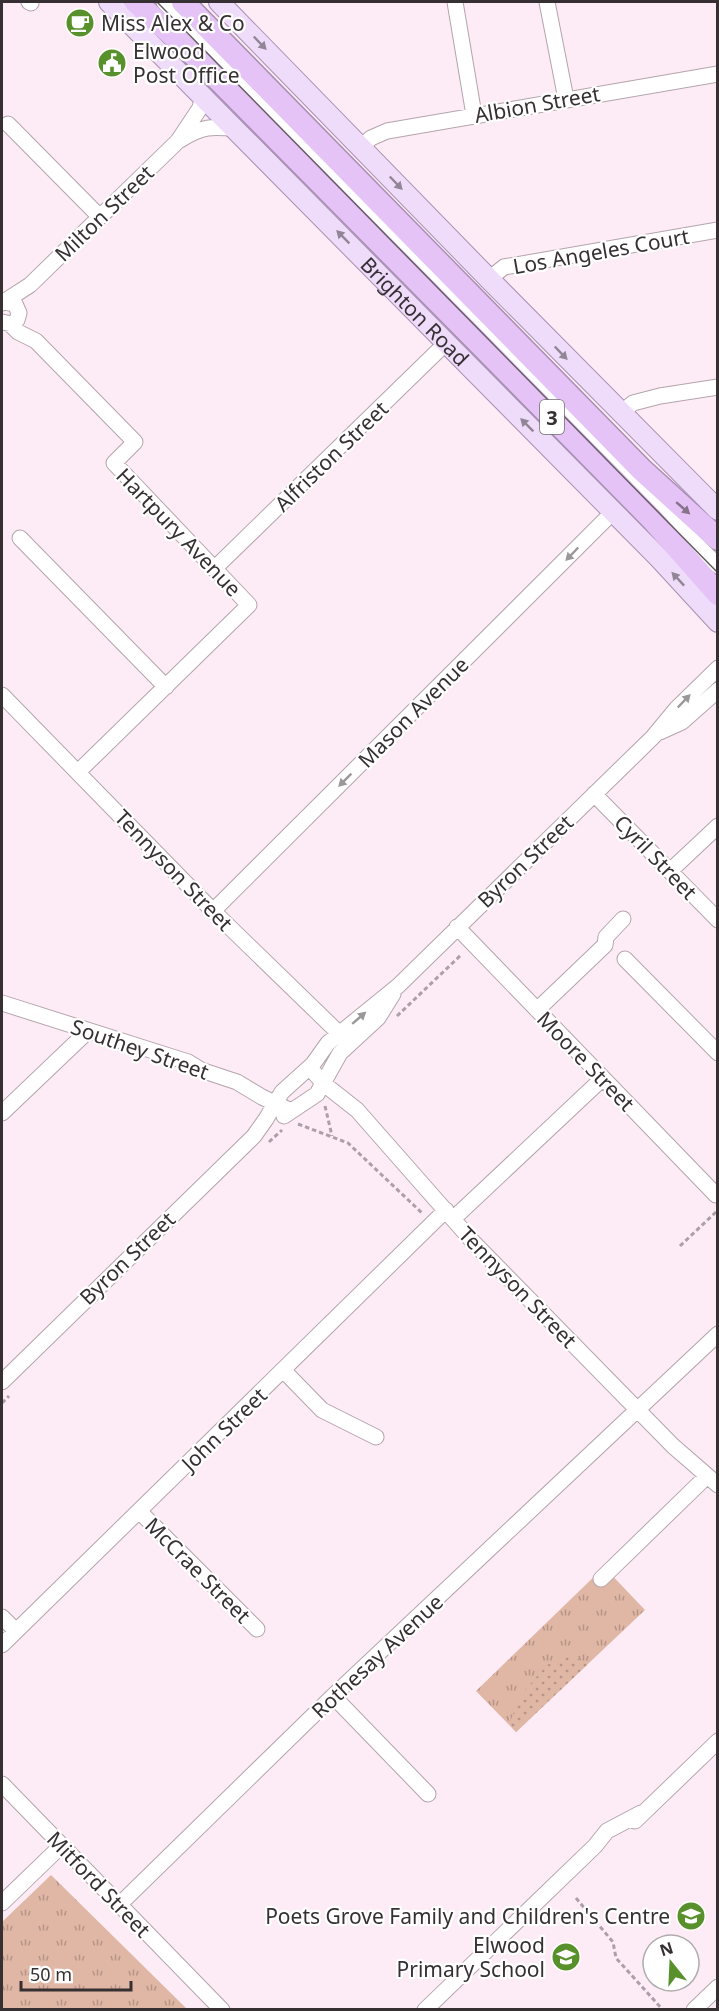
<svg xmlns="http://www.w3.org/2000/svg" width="719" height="2011" viewBox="0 0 719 2011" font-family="'Noto Sans',sans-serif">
<defs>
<pattern id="park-tufts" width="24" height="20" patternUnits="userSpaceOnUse" patternTransform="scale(1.5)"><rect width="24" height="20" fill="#e0b6a5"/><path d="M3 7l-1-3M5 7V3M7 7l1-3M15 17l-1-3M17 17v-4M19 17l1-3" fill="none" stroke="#b69487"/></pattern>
<pattern id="garden-dots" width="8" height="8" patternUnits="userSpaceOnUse" patternTransform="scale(1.5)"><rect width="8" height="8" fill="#e0b6a5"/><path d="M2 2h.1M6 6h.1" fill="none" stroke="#b69487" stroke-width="1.8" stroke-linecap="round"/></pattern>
</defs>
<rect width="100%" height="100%" fill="#fdecf5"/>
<path fill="url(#park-tufts)" d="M604,1567L645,1610L516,1732L476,1691Z
M51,1875L187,2009H2V1922Z"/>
<path fill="url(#garden-dots)" d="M572,1654L587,1665L516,1732L509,1724L521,1695L547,1665Z"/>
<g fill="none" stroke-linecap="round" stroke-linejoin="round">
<g stroke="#b4a4ac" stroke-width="17">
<path id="minor" d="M29,2L31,3
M164,2L718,566
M455,2L474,115
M547,2L566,99
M8,124L100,217
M180,140C202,126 212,126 237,129
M361,147L371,138L387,131L718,74
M489,279L504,267L718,230
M2,303L30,285L178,141L200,108L203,94
M2,322L12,324L17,320L19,313L15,304L4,302
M10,324L18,332L36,341L135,442L114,463L249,605L78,772
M621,413L633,403L660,396L718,387
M20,538L166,687
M214,569L446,343
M2,695L213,911L349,1043
M660,732L682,722L718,690
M594,794L718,920
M670,871L718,826
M213,911L613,512
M457,927L716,1195
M625,959L718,1053
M2,1003L188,1062L201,1070L237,1082L262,1097L291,1111
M537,1010L605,945L606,937L623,919
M310,1068L324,1084L357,1110L474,1243L673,1446L718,1485
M2,1113L88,1031
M284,1116L317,1094L340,1053L378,1018L393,994
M453,1219L603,1078
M284,1371L322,1410L376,1437
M2,1382L254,1136L266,1119L282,1092L313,1064L328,1043L398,986L653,737L677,708L718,668
M139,1511L257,1629
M601,1579L707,1476
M2,1617L16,1631
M2,1645L446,1210
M333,1696L428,1794
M2,1784L222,2010
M635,1821L718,1741
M2,1903L61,1846
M119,1905L333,1696L718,1334
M425,2010L595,1846L607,1831L641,1813
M694,2010L718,1987"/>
</g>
<g stroke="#a890b2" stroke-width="22">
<g id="major">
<path id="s1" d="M109,2L659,558L718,622"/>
<path d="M219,2L489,279L718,510"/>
</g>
</g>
<g stroke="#a890b2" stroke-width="25">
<path id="highway" d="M136,2L196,57L473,337L652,519L718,594
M183,2L642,470L718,539"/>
</g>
<path stroke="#aca0a6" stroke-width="3" stroke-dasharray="4.5 3" stroke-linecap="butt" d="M397,1016L462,954
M325,1106L332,1136
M298,1124L348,1143L422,1213
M269,1142L282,1130
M680,1246L716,1212L714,1210
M2,1403L9,1396
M576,1898L613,1942L616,1958L663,2010"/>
<use href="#minor" stroke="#fff" stroke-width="15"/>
<use href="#major" stroke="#efdbfa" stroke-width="20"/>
<use href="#highway" stroke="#e5c3f7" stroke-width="22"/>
<path stroke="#655d61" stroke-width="1.5" d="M157,2L718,573"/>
</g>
<defs><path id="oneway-solid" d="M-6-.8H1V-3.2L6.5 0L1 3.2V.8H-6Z" transform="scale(1.5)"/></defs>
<g fill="#928696">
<use href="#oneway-solid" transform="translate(260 43) rotate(46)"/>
<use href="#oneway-solid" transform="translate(396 183) rotate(46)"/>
<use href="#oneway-solid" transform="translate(343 237) rotate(-135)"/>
<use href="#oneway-solid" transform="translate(561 353) rotate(46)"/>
<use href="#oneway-solid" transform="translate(527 425) rotate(-135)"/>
<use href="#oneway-solid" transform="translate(678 579) rotate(-133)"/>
</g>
<use fill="#85728b" href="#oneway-solid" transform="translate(683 508) rotate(41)"/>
<g fill="#9a9899">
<use href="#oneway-solid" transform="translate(572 554) rotate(134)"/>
<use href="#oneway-solid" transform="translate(684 701) rotate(-46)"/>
<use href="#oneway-solid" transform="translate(345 780) rotate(135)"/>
<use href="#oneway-solid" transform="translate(359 1018) rotate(-41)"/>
</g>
<defs>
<g id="cafe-disc" transform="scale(1.5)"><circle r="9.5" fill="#58902b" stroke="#fff"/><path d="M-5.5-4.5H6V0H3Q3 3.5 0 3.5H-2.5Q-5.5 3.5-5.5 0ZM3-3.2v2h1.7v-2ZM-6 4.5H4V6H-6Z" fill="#fff"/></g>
<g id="civic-disc" transform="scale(1.5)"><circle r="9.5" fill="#58902b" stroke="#fff"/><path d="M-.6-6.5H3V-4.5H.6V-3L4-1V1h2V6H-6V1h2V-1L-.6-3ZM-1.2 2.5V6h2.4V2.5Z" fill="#fff"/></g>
<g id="school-disc" transform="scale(1.5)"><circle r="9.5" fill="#58902b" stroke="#fff"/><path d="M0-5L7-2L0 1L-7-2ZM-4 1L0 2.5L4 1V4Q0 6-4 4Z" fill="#fff"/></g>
</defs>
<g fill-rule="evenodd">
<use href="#cafe-disc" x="80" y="23"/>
<use href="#civic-disc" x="112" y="63"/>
<use href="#school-disc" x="691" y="1916"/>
<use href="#school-disc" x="566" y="1957"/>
</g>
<g text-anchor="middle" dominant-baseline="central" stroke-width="4.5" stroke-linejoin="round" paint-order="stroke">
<rect fill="#fff" stroke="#726e70" stroke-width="1.5" x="540" y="400" width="24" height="34" rx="4.5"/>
<g font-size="20" font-weight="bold" fill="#363033">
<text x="552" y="417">3</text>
</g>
<g font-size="21" fill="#363033" stroke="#fff" text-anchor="start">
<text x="101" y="23">Miss Alex &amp; Co</text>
<text x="133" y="51">Elwood<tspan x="133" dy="24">Post Office</tspan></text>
<text x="670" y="1916" text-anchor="end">Poets Grove Family and Children's Centre</text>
<text x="545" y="1945" text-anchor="end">Elwood<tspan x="545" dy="24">Primary School</tspan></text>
</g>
<g font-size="21" fill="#363033" stroke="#fff">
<text transform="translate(537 104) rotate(-10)">Albion Street</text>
<text transform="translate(104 213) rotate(-44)">Milton Street</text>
<text transform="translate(601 251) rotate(-10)">Los Angeles Court</text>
<text stroke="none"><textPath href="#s1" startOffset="435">Brighton Road</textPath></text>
<text transform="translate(331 456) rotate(-44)">Alfriston Street</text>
<text transform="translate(179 532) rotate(46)">Hartpury Avenue</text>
<text transform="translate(413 712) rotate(-45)">Mason Avenue</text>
<text transform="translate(656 857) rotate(46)">Cyril Street</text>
<text transform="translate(525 861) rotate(-44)">Byron Street</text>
<text transform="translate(174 870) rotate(46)">Tennyson Street</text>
<text transform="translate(140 1049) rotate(19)">Southey Street</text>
<text transform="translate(586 1061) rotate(46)">Moore Street</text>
<text transform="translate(127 1258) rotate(-44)">Byron Street</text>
<text transform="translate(518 1287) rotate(46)">Tennyson Street</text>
<text transform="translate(224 1429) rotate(-44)">John Street</text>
<text transform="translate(198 1570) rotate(45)">McCrae Street</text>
<text transform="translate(377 1656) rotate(-43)">Rothesay Avenue</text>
<text transform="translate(99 1884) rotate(46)">Mitford Street</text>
</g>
</g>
<rect width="719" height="2011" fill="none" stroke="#363033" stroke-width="6"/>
<g transform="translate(671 1963) rotate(342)"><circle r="28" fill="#ffffff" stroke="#afacad" stroke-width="1.5"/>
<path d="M0-4.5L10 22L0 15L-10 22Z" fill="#58902b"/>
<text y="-9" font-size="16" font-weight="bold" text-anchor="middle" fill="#363033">N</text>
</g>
<path d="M21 1981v9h110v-9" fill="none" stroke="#363033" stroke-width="3"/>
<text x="30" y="1981" font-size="18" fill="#363033" stroke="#ffffff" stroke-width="4.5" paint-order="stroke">50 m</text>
</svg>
